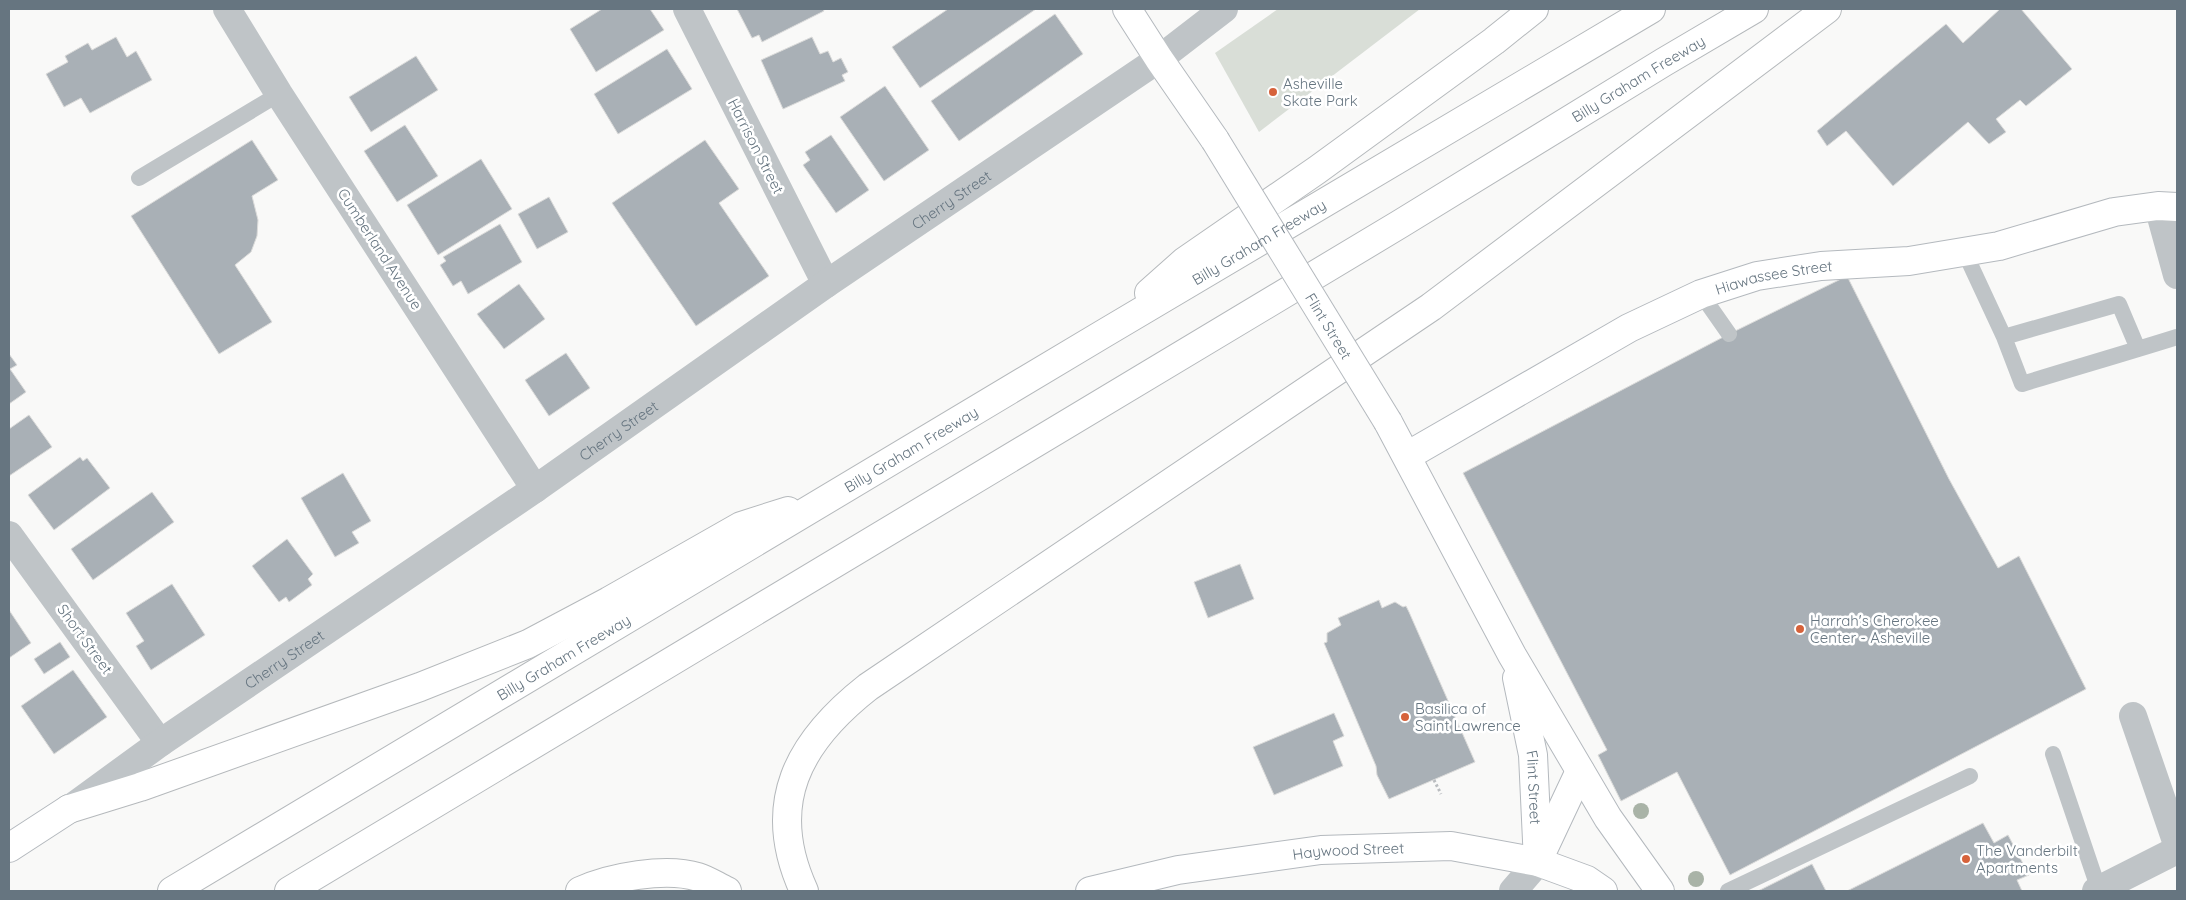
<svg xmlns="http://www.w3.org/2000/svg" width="2186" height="900" viewBox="0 0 2186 900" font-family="Quicksand,sans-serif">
<rect width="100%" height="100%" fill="#f9f9f8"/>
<path fill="#d9ded7" d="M1278,9H1420L1259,132L1215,53Z"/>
<path fill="#a9b0b6" stroke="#dbdbda" d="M602,9H650L664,30L596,72L570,29Z
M737,9H823L824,11L762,42L759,35L752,38Z
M948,9H1036L920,88L892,47Z
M2000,9H2021L2072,69L2026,106L2020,100L1996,119L2006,132L1989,144L1968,122L1893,186L1846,131L1827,146L1817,131L1946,24L1963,43Z
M1055,14L1083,54L959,141L931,101Z
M116,37L127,57L136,51L152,80L90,113L81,98L64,107L46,74L68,62L65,56L88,43L92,50Z
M812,37L820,54L828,51L833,62L841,58L848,72L842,75L845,81L783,109L761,60Z
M667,49L692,89L618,134L594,94Z
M416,56L438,90L371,132L349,97Z
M885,86L929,150L884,181L840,117Z
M405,125L438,176L397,202L364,151Z
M831,135L869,190L836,213L803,165L810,160L805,152Z
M252,140L278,180L252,196L258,220L257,236L251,252L235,265L272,322L219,354L131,216Z
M705,140L739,189L719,203L769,276L696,326L612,203Z
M481,159L512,209L438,255L407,205Z
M549,197L568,232L537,249L518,214Z
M500,224L522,262L468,294L461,281L453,286L440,265L446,261L443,257Z
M1847,276L1949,479L1998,568L2019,556L2086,689L1730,875L1677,772L1621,801L1598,755L1607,750L1463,473L1729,334Z
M519,284L545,319L504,349L477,314Z
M566,353L590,388L549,416L525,380Z
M9,354L17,365L10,369L26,392L9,404Z
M29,415L52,447L9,476V429Z
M80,457L83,461L87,458L110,488L54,530L28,495Z
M343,473L371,521L352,532L359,543L335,557L301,498Z
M152,492L174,522L93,580L71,549Z
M287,539L313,574L308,579L312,585L289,602L286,597L279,602L252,566Z
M1240,564L1254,599L1208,618L1194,582Z
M172,584L205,635L151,670L136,646L144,641L126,613Z
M1379,600L1382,608L1395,602L1403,607L1406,606L1409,612L1475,762L1389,799L1377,775L1376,766L1324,643L1327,642V633L1341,625L1338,618Z
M9,610L31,643L9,658Z
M60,642L70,657L44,674L34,659Z
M73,670L107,717L54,754L21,706Z
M1334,713L1344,736L1333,741L1343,766L1274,795L1253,747Z
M1983,823L1994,843L2008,835L2029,875L2017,880L2022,891H1847Z
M1812,864L1826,891H1758Z"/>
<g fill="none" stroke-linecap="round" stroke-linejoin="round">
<g stroke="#b4b9be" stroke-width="30">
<g id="secondary">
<path d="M1127,9L1159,59L1215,140"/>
<path d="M1388,422L1512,655L1608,818L1660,891"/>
<path id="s2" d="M1407,456L1629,328L1701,294L1757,276L1821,266L1909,261L1999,246L2114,212L2158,206L2177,207"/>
<path id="s3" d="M1517,678L1533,755L1538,862"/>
<path d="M9,848L69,809"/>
<path d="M1540,856L1580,771"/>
<path id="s4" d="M1090,891L1178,870L1321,850L1451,846L1538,862L1587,880L1603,891"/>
</g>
</g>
<g stroke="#b5b9bc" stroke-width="30">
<g id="highway">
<path d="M1149,293L1185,261L1317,170L1494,41L1534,9"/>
<path d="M69,809L140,787L420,687L528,644L609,601L741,526L788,511"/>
<path id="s5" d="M172,891L1103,334L1651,9"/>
<path id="s6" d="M289,891L1400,224L1664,62L1754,9"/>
<path d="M580,891C610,877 666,867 698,877C708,880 718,887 727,891"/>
<path d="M804,891C764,804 798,742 868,687L1431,307L1827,9"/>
</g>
</g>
<path stroke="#babdc0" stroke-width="3" stroke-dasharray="2.5 2.5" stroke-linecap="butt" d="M1434,780L1441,794"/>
<path stroke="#bfc4c7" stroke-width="16" d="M139,178L279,94
M1964,251L2004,337
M1701,294L1729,334
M2138,349L2119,304L2004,337L2022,384C2074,368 2126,353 2177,337
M2053,754L2099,890
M1728,891L1970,776"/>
<g stroke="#bfc4c7" stroke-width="28">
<path d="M227,9L279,94L535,489"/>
<path d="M687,9L826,284"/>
<path d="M2158,206L2177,275"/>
<path d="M9,535L160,743"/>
<path d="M2133,716L2177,844"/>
<path id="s1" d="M75,805L160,743L535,489L826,284L1159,59L1224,9"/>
<path d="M1513,891L1538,862"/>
<path d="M2096,891L2177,850"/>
</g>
<use href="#secondary" stroke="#fff" stroke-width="28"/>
<use href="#highway" stroke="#fff" stroke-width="28"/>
<g stroke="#b4b9be" stroke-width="30" stroke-linecap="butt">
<g id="secondary-bridge">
<path id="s7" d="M1215,140L1388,422"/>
</g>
</g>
<use href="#secondary-bridge" stroke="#fff" stroke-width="28"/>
</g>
<g fill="#a9b3a7">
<circle cx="1641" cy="811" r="8"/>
<circle cx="1696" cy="879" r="8"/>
</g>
<g fill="#d6623b" stroke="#fff" stroke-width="2">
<circle cx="1273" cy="92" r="5"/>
<circle cx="1800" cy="629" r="5"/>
<circle cx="1405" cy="717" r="5"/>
<circle cx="1966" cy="859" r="5"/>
</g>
<g text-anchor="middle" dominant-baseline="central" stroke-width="5" stroke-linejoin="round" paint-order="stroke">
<g font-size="15" fill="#667580" stroke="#fff">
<text stroke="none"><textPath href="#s6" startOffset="1575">Billy Graham Freeway</textPath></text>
<text transform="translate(756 146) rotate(63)">Harrison Street</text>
<text stroke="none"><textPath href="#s1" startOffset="1065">Cherry Street</textPath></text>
<text stroke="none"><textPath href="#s5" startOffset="1266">Billy Graham Freeway</textPath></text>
<text transform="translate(380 249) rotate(57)">Cumberland Avenue</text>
<text stroke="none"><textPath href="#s2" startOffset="411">Hiawassee Street</textPath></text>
<text stroke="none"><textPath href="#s7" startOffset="218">Flint Street</textPath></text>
<text stroke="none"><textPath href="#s1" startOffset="660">Cherry Street</textPath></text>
<text stroke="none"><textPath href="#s5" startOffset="861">Billy Graham Freeway</textPath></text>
<text transform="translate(85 639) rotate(54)">Short Street</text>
<text stroke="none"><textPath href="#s5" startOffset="456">Billy Graham Freeway</textPath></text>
<text stroke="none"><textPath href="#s1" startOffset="255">Cherry Street</textPath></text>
<text stroke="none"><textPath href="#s3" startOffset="111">Flint Street</textPath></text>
<text stroke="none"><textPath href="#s4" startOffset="262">Haywood Street</textPath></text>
</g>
<g font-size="15" fill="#667580" stroke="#fff" text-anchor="start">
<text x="1283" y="83">Asheville<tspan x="1283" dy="17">Skate Park</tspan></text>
<text x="1810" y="620">Harrah's Cherokee<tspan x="1810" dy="17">Center - Asheville</tspan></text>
<text x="1415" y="708">Basilica of<tspan x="1415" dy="17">Saint Lawrence</tspan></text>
<text x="1976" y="850">The Vanderbilt<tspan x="1976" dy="17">Apartments</tspan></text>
</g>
</g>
<rect width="2186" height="900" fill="none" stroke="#667580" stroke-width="20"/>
</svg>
